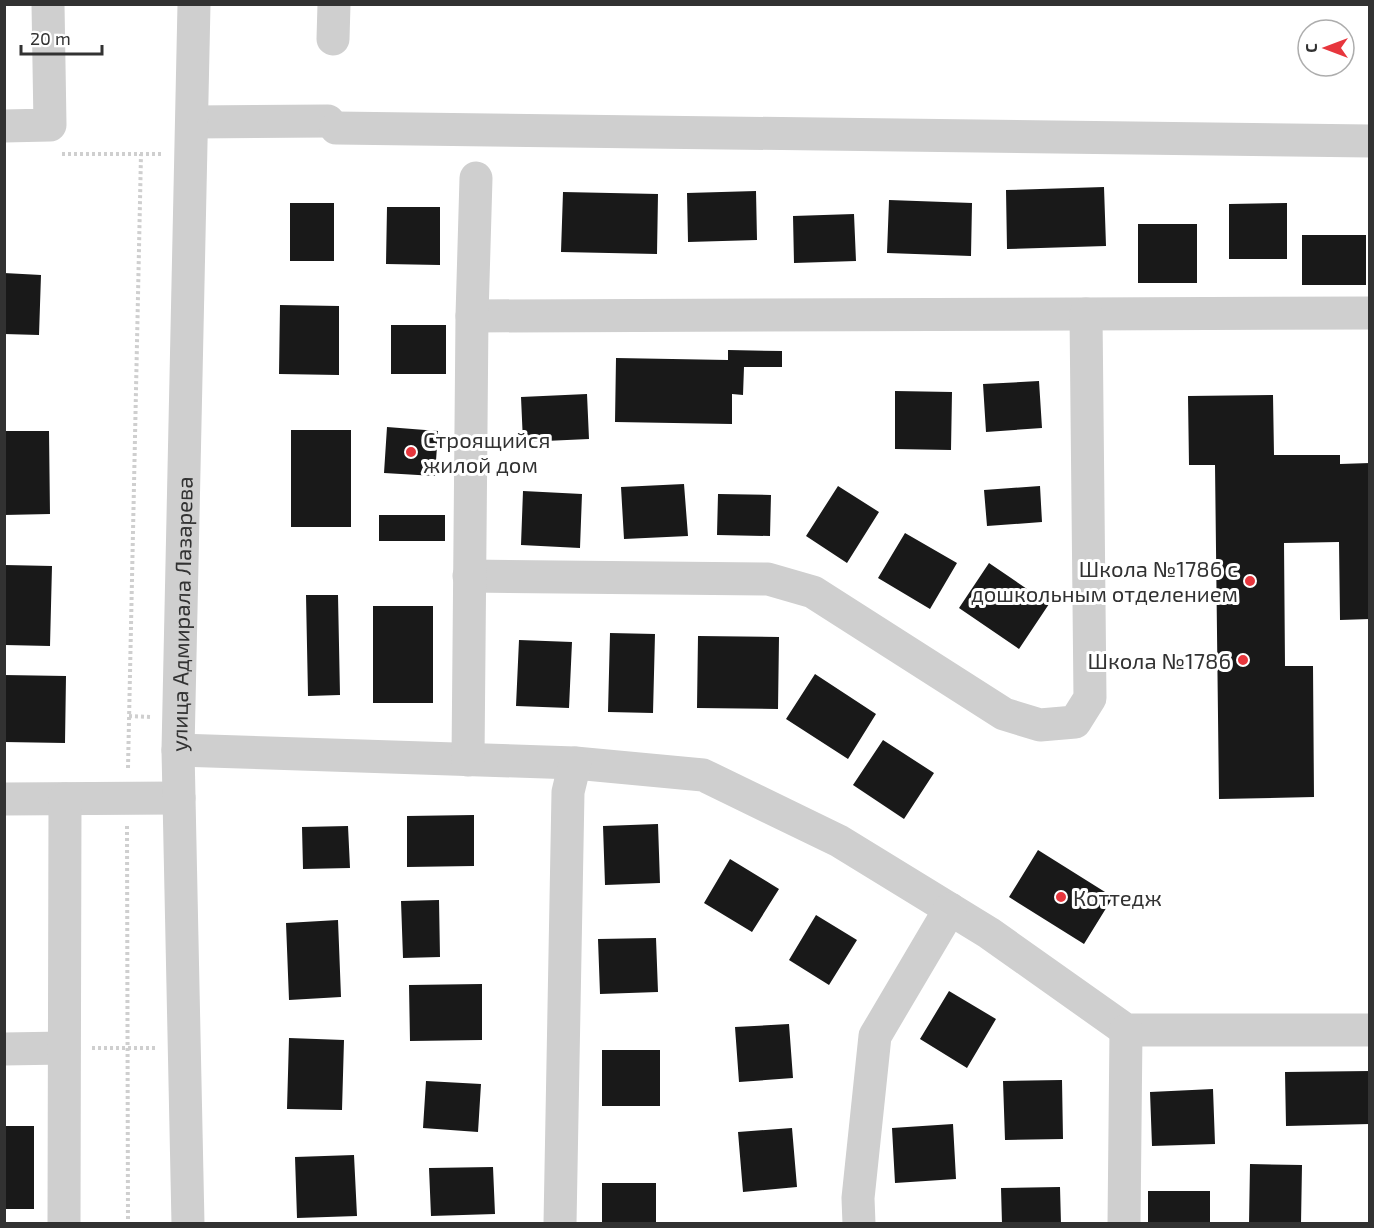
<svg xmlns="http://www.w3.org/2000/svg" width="1374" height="1228" viewBox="0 0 1374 1228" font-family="'Exo 2',sans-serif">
<rect width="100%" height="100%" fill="#fff"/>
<path fill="#191919" d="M1104,187L1106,246L1007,249L1006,190Z
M756,191L757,240L688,242L687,193Z
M563,192L658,194L657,254L561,252Z
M889,200L972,203L971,256L887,253Z
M290,203H334V261H290Z
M1287,203V259H1229V204Z
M387,207H440V265L386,264Z
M854,214L856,261L794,263L793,216Z
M1138,224H1197V283H1138Z
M1302,235H1366V285H1302Z
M4,273L41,275L39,335L4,334Z
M280,305L339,306V375L279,374Z
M391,325H446V374H391Z
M728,350L782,351V367H744L743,395L732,394V424L615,422L616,358L728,360Z
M1039,381L1042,428L986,432L983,384Z
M895,391L952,392L951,450L895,449Z
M587,394L589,439L523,442L521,397Z
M1273,395L1274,455H1340V464L1370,463V619L1340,620L1339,542L1284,543L1285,666H1313L1314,797L1219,799L1215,465H1189L1188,396Z
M387,427L438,431L435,476L384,473Z
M291,430H351V527H291Z
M4,431H49L50,514L4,515Z
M684,484L688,536L624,539L621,487Z
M838,486L879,512L847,563L806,536Z
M1040,486L1042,522L987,526L984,490Z
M523,491L582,494L580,548L521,545Z
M718,494L771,495L770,536L717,535Z
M379,515H445V541H379Z
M905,533L957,563L930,609L878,578Z
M989,563L1049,604L1019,649L959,608Z
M5,565L52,566L50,646L5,645Z
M306,595H338L340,695L308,696Z
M373,606H433V703H373Z
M610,633L655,634L653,713L608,712Z
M698,636L779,637L778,709L697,708Z
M519,640L572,642L569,708L516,706Z
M815,674L876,714L848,759L786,719Z
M4,675L66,676L65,743L4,742Z
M883,740L934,773L904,819L853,785Z
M474,815V866L407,867V816Z
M658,824L660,883L605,885L603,826Z
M348,826L350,868L303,869L302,827Z
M1038,850L1113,897L1084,944L1009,897Z
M730,859L779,889L752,932L704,903Z
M439,900L440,957L403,958L401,901Z
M816,915L857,940L829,985L789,960Z
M338,920L341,997L289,1000L286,923Z
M656,938L658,992L600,994L598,939Z
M482,984V1040L410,1041L409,985Z
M949,991L996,1019L967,1068L920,1039Z
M789,1024L793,1078L739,1082L735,1027Z
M289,1038L344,1040L342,1110L287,1109Z
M602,1050H660V1106H602Z
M1370,1071V1124L1286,1126L1285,1072Z
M1062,1080L1063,1139L1005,1140L1003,1081Z
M426,1081L481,1084L478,1132L423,1128Z
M1213,1089L1215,1144L1152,1146L1150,1092Z
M953,1124L956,1179L895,1183L892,1128Z
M4,1126H34V1209H4Z
M792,1128L797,1187L743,1192L738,1132Z
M354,1155L357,1216L297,1218L295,1157Z
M1250,1164L1302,1165L1301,1224H1249Z
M493,1167L495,1214L431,1216L429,1168Z
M602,1183H656V1224H602Z
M1060,1187L1061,1224H1002L1001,1188Z
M1148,1191H1210V1224H1148Z"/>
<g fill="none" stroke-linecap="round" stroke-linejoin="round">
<path stroke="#cfcfcf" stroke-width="4" stroke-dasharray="3 3" stroke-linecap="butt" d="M62,154H163
M129,716L150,717
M128,768L141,154
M127,826L128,1224
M92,1048H157"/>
<g stroke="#cfcfcf" stroke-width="33">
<path d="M333,39L334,4"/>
<path d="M192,122L328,121"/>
<path d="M4,126L50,125L48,4"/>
<path d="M336,128L1370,141"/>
<path d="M472,316L1370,313"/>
<path d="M469,576L768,579L813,592L1004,714L1040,725L1075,722L1090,698L1086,314"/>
<path d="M178,750L575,763L703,775L839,841L989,933L1126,1030H1370"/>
<path d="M468,760L472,316L476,178"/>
<path d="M4,799L179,798"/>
<path d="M4,1049L64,1048"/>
<path d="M64,1224L65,799"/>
<path id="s1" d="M188,1224L178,750L194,4"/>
<path d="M560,1224L568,792L575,763"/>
<path d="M859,1224L858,1198L875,1036L950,909"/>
<path d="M1124,1224L1126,1030"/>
</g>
</g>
<g fill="#e7363d" stroke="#fff" stroke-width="2">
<circle cx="411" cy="452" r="6"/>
<circle cx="1250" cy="581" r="6"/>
<circle cx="1243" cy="660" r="6"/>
<circle cx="1061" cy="897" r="6"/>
</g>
<g text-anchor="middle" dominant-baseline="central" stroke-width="6" stroke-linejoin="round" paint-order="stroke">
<g font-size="22" fill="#323232" stroke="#fff" text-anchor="start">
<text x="423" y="439">Строящийся<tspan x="423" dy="25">жилой дом</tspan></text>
<text x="1238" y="568" text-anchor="end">Школа №1786 с<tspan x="1238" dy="25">дошкольным отделением</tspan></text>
<text x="1231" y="660" text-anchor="end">Школа №1786</text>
<text x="1073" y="897">Коттедж</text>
</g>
<g font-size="22" fill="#323232" stroke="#fff">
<text stroke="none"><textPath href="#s1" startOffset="610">улица Адмирала Лазарева</textPath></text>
</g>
</g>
<rect width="1374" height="1228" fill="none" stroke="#323232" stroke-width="12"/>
<g transform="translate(1326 48) rotate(270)"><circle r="28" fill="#ffffff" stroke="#adadad" stroke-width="1.5"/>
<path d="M0-4.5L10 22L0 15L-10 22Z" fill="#e7363d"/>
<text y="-9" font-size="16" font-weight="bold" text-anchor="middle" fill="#323232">С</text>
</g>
<path d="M21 45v9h81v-9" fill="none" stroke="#323232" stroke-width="3"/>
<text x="30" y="45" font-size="18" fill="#323232" stroke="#ffffff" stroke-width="4.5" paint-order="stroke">20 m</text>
</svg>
